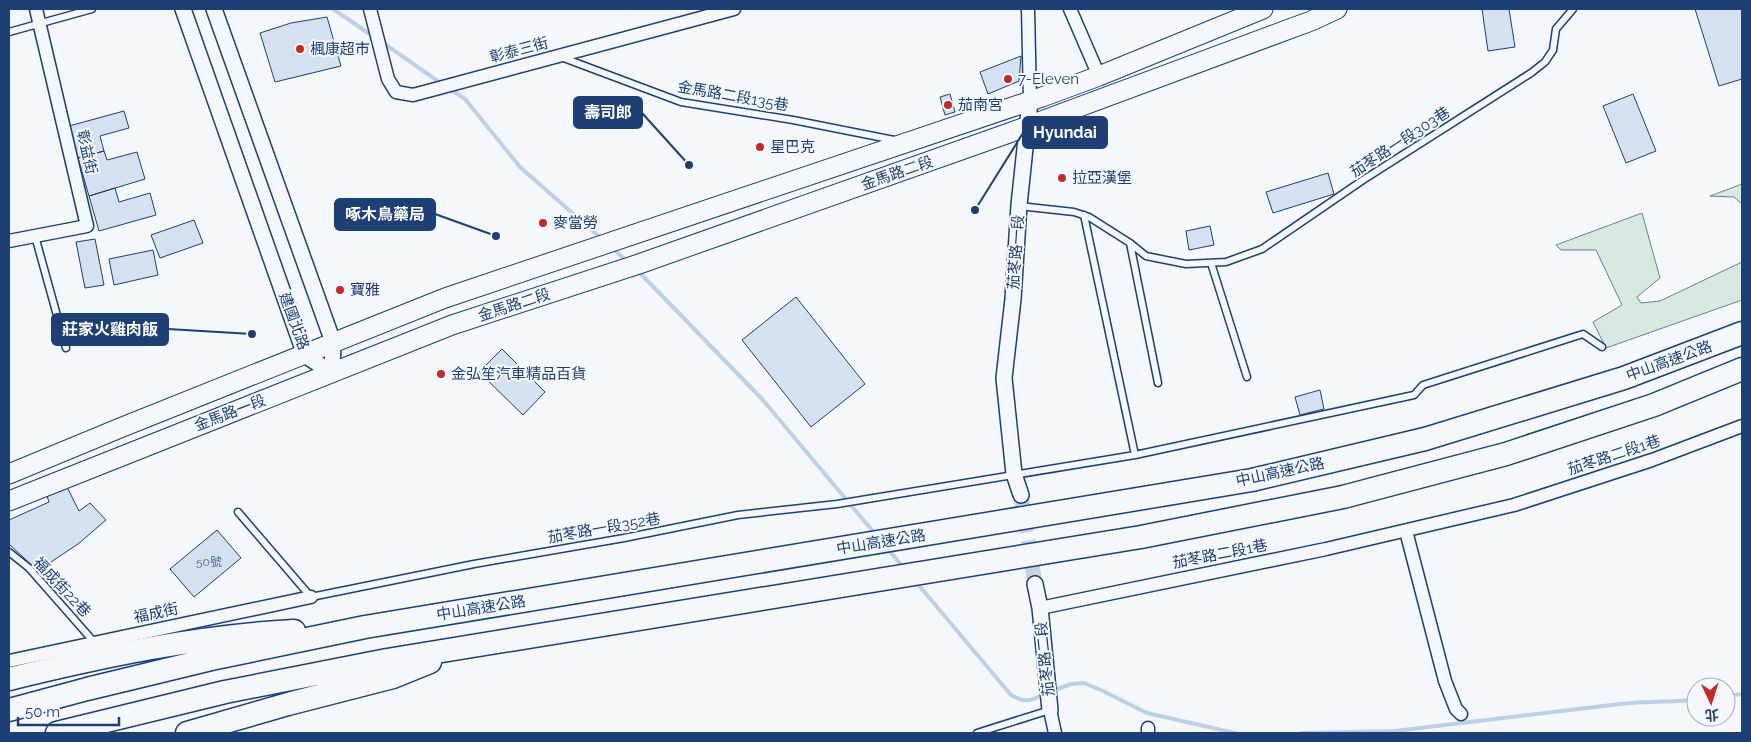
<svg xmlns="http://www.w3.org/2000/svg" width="1751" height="742" viewBox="0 0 1751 742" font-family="Raleway,'Noto Sans TC',sans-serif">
<rect width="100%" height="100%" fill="#f4f7fb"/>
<path fill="#d7e8df" stroke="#687fa3" d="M1742,184V204L1734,197L1710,196Z
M1642,213L1660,278L1637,297L1641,303L1660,301L1742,262V300L1606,348L1593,322L1622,305L1596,250H1561L1556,245Z"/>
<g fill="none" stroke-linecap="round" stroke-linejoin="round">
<path stroke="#bed0e5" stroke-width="4" d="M333,9L374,37
M382,42L442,84
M450,89L465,99L520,167L603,240
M612,248L627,261
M638,271L762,399L876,535
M887,548L903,567
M916,582L1011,695C1027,704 1030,700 1046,694
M1052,691L1071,684L1084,683L1103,691L1147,713L1235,733
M1726,696L1742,694
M1302,733L1395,731L1620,704C1646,701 1671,702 1696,700"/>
</g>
<path fill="#d5e0f0" stroke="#1d3f73" d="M1482,9H1509L1515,47L1488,51Z
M1695,9H1742V79L1719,86Z
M327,17L341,66L275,82L260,33L291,23Z
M1021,56L1019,81L988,94L980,72Z
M950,94L955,112L945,115L940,97Z
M1633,94L1656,151L1626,163L1603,106Z
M124,111L129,128L100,136L104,151L78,158L69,126Z
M104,151L107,160L137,152L145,179L89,196L78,158Z
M1328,173L1334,194L1273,213L1266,192Z
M115,188L119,202L150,193L156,215L99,231L89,196Z
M194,220L203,243L160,258L151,235Z
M1210,226L1214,245L1189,250L1186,231Z
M95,239L104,285L85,288L76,242Z
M153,250L158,275L114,285L109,259Z
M796,297L865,384L811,427L742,340Z
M502,349L545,392L523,415L479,372Z
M1320,390L1324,409L1300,415L1295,397Z
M67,487L79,511L90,503L106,520L78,544L48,564L51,568L41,574L9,544V520L49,502L47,496Z
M217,530L241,558L194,597L170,569Z"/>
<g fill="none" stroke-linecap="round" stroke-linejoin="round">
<path stroke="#c9d2e0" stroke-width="15" stroke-dasharray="15 8" stroke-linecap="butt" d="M1021,495L1035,584"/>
<g stroke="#1d3f73" stroke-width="9">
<path id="service" d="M9,32L92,9
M561,57L681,102L793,120L894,140
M1019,206L1074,212L1089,217L1130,243L1146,256L1186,264L1226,262L1262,249L1363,180L1531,73L1545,62L1553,50L1556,29L1573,9
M1084,215L1135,455
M35,236L66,348
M1130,243L1158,383
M1211,263L1247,377
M238,512L311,597L474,564L624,538L738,515L837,504L1135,455L1414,395L1423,385L1583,334L1602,347
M9,552L29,568L94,642
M977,733L1050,710"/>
</g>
<g stroke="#1d3f73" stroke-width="15">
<path id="minor" d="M370,9L388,79L396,92L413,95L734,9
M1028,9L1030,101
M1070,9L1099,76
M9,241L87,226L36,9
M1406,531L1445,681L1456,709L1461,714
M1040,608L1326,549L1514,505L1652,460L1742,426
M9,661L311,597
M1050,710L1055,733
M1148,728V733"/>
</g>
<g stroke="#1d3f73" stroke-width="18">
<path id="tertiary" d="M183,9L305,355L332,373
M214,9L333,342L332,373
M1021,495L1014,474L1004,378L1013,299L1019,205L1030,101
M1035,584L1040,608L1050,710"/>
</g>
<g stroke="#1d3f73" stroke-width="21">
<path id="primary" d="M9,474L120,428L445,298L1042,97L1099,76L1263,9
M9,501L452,325L639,264L1009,133L1311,21L1337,9"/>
</g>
<g stroke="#1d3f73" stroke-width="25">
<path id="motorway" d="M9,679C103,656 197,636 294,631
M9,710L87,689L211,659L365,627L1252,480L1425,439L1624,378L1742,333
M57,733L225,692L387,660L1141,537L1343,497L1506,454L1654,405L1742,369
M187,733L288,704L393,677L430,662"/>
</g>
<use href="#service" stroke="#f4f7fb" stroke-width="6"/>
<use href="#minor" stroke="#f4f7fb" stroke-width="12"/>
<use href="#tertiary" stroke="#f4f7fb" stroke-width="15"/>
<use href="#primary" stroke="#f4f7fb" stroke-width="19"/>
<use href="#motorway" stroke="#f4f7fb" stroke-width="22"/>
</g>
<g fill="#c62828" stroke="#f4f7fb" stroke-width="2">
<circle cx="300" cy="49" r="5"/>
<circle cx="1008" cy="79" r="5"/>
<circle cx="948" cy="105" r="5"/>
<circle cx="760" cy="147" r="5"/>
<circle cx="1062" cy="178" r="5"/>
<circle cx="543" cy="223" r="5"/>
<circle cx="340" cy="290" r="5"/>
<circle cx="441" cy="374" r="5"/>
</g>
<g text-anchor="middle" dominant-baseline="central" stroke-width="4" stroke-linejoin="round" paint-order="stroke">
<g font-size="12" fill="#4b6792">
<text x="209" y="562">50號</text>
</g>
<g font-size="15" fill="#1d3f73" stroke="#f4f7fb" text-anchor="start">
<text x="310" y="49">楓康超市</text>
<text x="1018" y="79">7-Eleven</text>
<text x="958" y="105">茄南宮</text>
<text x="770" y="147">星巴克</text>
<text x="1072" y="178">拉亞漢堡</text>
<text x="553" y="223">麥當勞</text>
<text x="350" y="290">寶雅</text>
<text x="451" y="374">金弘笙汽車精品百貨</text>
</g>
<g font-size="15" fill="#1d3f73" stroke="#f4f7fb">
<text transform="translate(519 50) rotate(-15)">彰泰三街</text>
<text transform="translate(733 96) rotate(10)">金馬路二段135巷</text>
<text transform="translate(1400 142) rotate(-33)">茄苳路一段303巷</text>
<text transform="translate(87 152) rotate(77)">彰益街</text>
<text transform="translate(897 173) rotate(-19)">金馬路二段</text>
<text transform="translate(1016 252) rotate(-86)">茄苳路一段</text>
<text transform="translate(514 305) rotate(-18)">金馬路二段</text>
<text transform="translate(294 321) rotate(70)">建國北路</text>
<text transform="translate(1669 361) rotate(-20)">中山高速公路</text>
<text transform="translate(230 413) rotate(-21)">金馬路一段</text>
<text transform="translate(1614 455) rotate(-18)">茄苳路二段1巷</text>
<text transform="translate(1280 472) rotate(-12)">中山高速公路</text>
<text transform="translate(604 528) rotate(-10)">茄苳路一段352巷</text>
<text transform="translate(881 542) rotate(-9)">中山高速公路</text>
<text transform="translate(1220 554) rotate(-11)">茄苳路二段1巷</text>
<text transform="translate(62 587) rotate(47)">福成街22巷</text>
<text transform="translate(481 608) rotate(-9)">中山高速公路</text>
<text transform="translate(156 613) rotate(-12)">福成街</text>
<text transform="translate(1045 659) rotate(-96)">茄苳路二段</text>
</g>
</g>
<path fill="none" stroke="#1d3f73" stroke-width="2" d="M689 165L642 113M975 210L1023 133M496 236L435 214M252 334L168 329"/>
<g fill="#1d3f73" stroke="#f4f7fb" stroke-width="2">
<circle cx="689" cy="165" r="5"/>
<circle cx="975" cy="210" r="5"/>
<circle cx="496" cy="236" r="5"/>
<circle cx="252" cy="334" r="5"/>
</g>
<g fill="#1d3f73" stroke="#1d3f73" stroke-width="2">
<rect x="574" y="97" width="68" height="31" rx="5"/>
<rect x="1023" y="117" width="84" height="31" rx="5"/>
<rect x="335" y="199" width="100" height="31" rx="5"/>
<rect x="52" y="314" width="116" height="31" rx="5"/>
</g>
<g font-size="16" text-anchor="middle" font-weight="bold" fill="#fff">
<text x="608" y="118">壽司郎</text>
<text x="1065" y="138">Hyundai</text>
<text x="385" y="220">啄木鳥藥局</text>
<text x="110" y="335">莊家火雞肉飯</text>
</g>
<rect width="1751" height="742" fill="none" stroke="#1d3f73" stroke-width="20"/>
<g transform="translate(1711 702) rotate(176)"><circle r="24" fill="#f4f7fb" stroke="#9eadc5"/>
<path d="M0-4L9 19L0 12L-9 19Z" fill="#c62828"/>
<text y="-8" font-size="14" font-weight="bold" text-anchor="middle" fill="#1d3f73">北</text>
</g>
<path d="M18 717v8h101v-8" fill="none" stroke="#1d3f73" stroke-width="2.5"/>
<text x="25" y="717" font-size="15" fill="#1d3f73" stroke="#f4f7fb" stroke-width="4" paint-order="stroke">50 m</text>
</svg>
